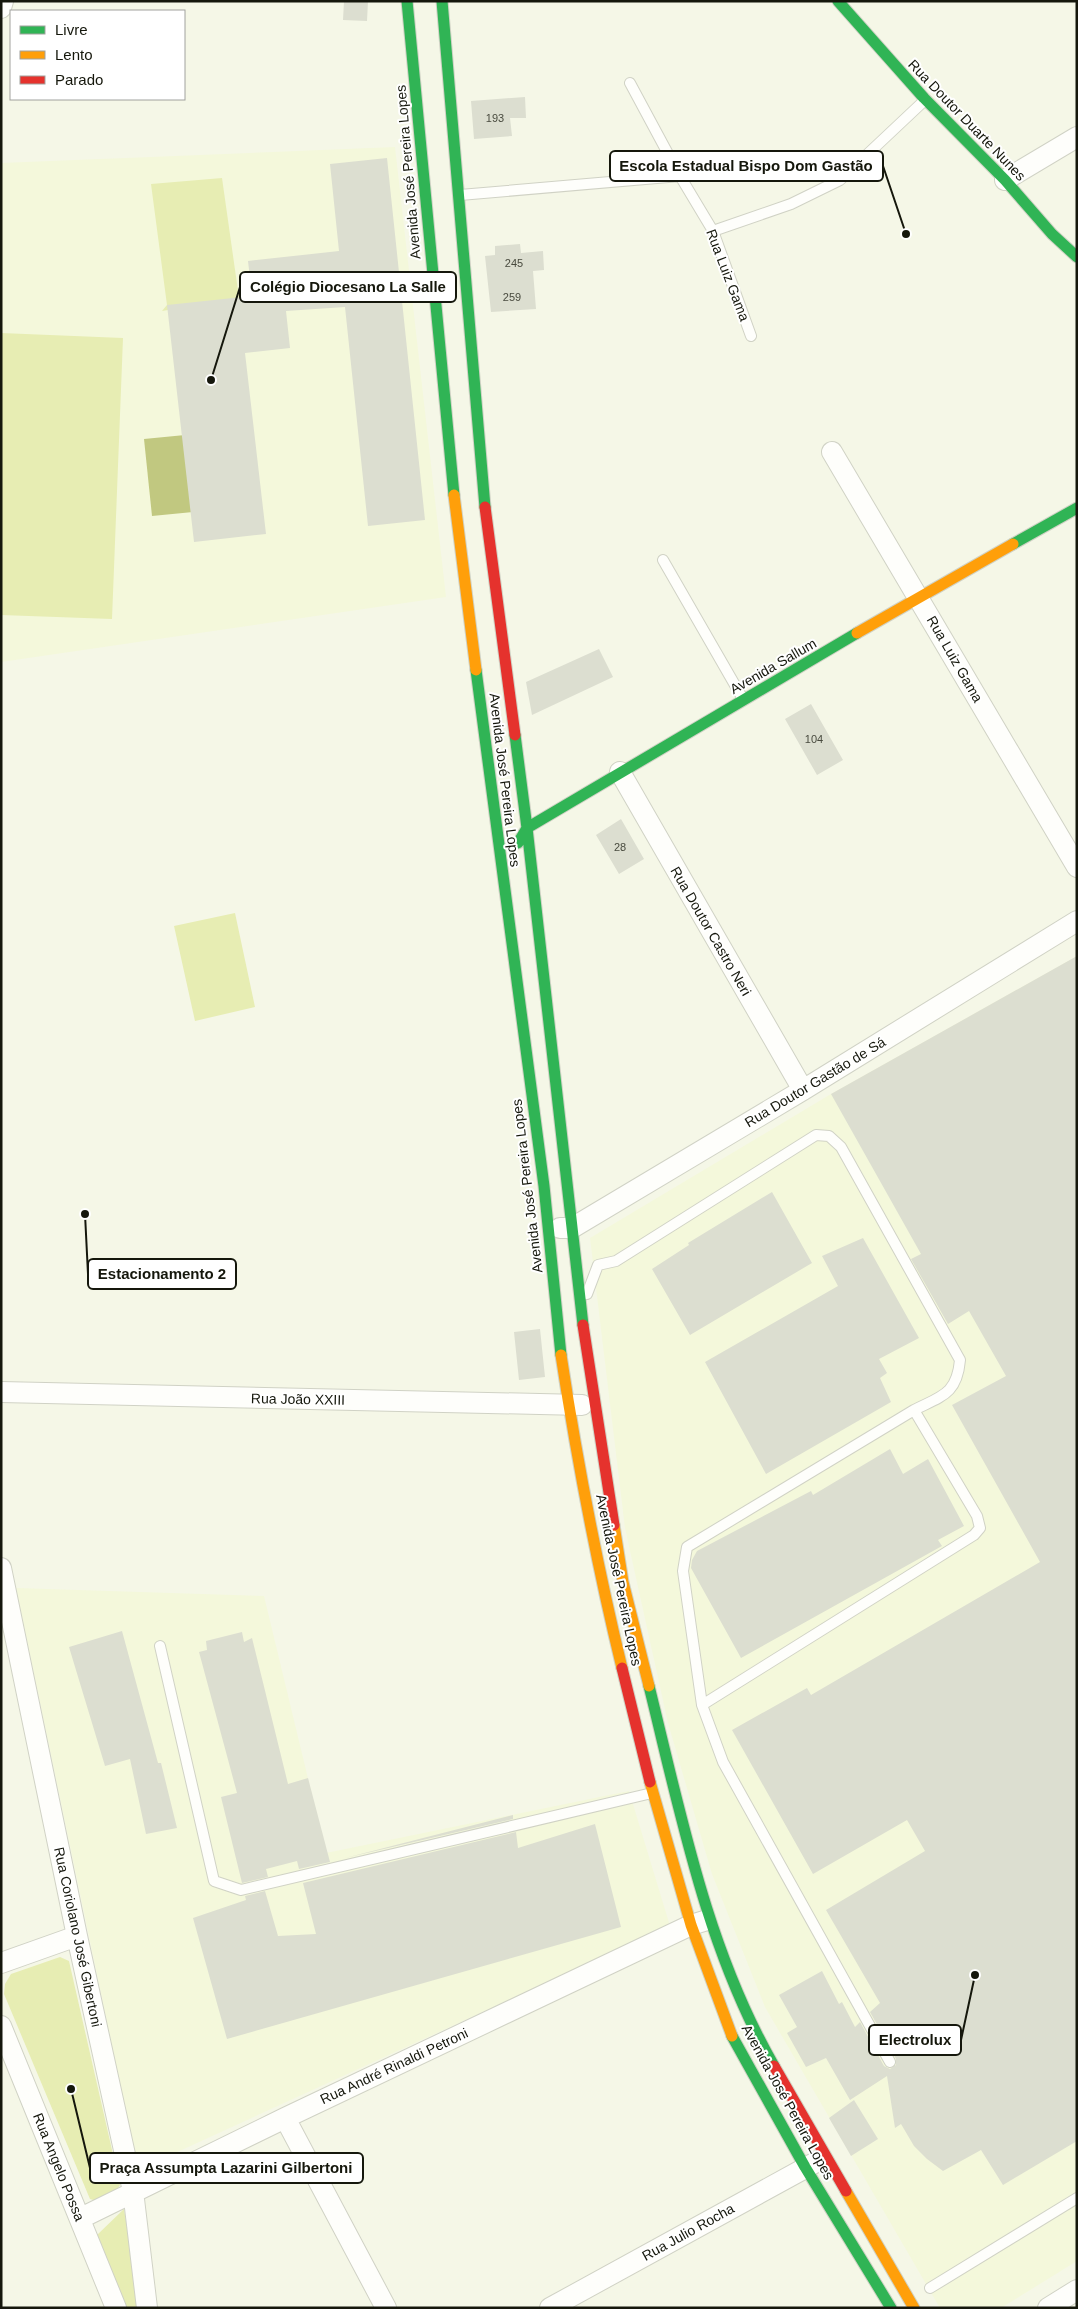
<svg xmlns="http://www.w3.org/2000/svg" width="1078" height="2309" viewBox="0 0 1078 2309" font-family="Arial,sans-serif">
<rect width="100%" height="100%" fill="#f5f7e7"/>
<path fill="#f4f8db" d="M395,147L446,597L1,662V163Z
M1077,956V2261L1001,2308H940L765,2007L712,1874L668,1723L625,1528L590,1238L831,1094Z
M16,1588L264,1596L326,1853L629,1791L670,1926L138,2170Z"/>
<path fill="#e7edb3" d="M222,178L239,298L162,311L167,305L151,184Z
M1,333L123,338L112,619L1,615Z
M235,913L255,1007L195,1021L174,926Z
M60,1957L69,1961L120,2185L114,2194L100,2202L90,2199L4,1994L5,1984L11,1974Z
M124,2209L140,2308H121L97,2235Z"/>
<path fill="#c1c880" d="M185,435L193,512L152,516L144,439Z"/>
<path fill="#dcded0" d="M344,1H368L367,21L343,20Z
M525,97L526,118H510L512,136L474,139L471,101Z
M387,158L425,520L368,526L345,307L286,311L290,348L245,353L266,534L194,542L167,305L252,296L248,261L339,251L330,164Z
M520,244L521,253L543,251L544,270L533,271L536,309L491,312L485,256L495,255V246Z
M599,649L613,677L532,715L526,682Z
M811,704L843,760L817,775L785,719Z
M621,819L644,859L619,874L596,835Z
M1077,956V2141L1003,2185L981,2150L943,2171L927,2159L914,2146L901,2124L895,2128L887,2076L850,2100L826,2058L806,2067L787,2033L797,2027L779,1995L822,1971L839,2004L842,2002L855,2027L860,2022L884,2066L890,2069L896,2065V2059L870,2012L880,2003L826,1910L925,1851L907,1820L813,1874L732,1730L807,1688L811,1695L1040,1562L952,1405L1006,1376L969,1311L948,1324L911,1259L921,1254L831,1094Z
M772,1192L812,1263L690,1335L652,1269L689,1245L688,1243Z
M863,1238L919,1338L879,1359L887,1373L880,1378L891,1402L766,1474L705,1362L838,1286L822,1256Z
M540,1329L545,1377L519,1380L514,1332Z
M890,1449L903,1474L928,1459L964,1526L938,1540L942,1546L741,1658L691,1568L692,1560L697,1551L811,1491L813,1495Z
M122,1631L158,1763H161L177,1828L146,1834L130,1759L105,1766L69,1647Z
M242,1632L244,1642L252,1638L288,1784L308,1778L330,1862L299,1869L297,1861L266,1869L268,1877L242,1883L221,1797L237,1793L199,1652L207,1650L206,1641Z
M513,1815V1819L345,1858Z
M595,1824L621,1927L227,2039L193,1918L246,1900L245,1896L265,1891L278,1936L316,1934L303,1883L516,1832L518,1848Z
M854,2100L878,2139L851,2156L829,2118Z"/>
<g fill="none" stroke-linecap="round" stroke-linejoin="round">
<g stroke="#d0d2c5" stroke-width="12">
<path id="lane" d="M630,83L680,176L713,231L751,336
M460,195L680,176
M713,231L791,204L840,180L925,100
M663,560L743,699
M587,1294L598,1265L616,1261L816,1135L829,1136L841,1147L960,1360C957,1394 942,1396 914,1410L687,1547L683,1571L702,1705L723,1762L890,2062
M160,1646L214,1881L241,1890L652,1793
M702,1705L974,1535L980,1528L977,1516L914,1410
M930,2288L1077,2198"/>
</g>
<g stroke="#d0d2c5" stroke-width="22">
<path id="street" d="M1,8L3,1
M1005,180L1077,137
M832,452L1077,867
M620,772L803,1090
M560,1228H572L803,1090L1077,921
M1,1392L582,1405
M1,1568L77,1936L133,2191L147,2308
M1,1963L77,1936
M1,2026L116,2308
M285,2118L386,2308
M81,2218L285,2118L691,1925L704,1921
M550,2308L818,2161
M1048,2308L1077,2290"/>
</g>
<g stroke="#d0d2c5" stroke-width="13">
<path id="fast" d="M407,1L454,495
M442,1L485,507
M838,1L924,98L1005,180L1052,234L1077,257
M1013,544L1077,508
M476,670L544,1186L561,1355
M515,735L527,828L583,1325
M518,843L527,828L857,633
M649,1686C681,1815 707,1950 774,2066
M732,2036L805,2167L891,2308"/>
</g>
<g stroke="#d0d2c5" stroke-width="13">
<path id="slow" d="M454,495L476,670
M857,633L1013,544
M561,1355C577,1460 597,1565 622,1668
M614,1525L623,1582L649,1686
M650,1782L691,1925L732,2036
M846,2191L914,2308"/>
</g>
<g stroke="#d0d2c5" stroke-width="13">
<path id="jam" d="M485,507L515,735
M583,1325L614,1525
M622,1668L650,1782
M774,2066L846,2191"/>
</g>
<use href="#lane" stroke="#fefefb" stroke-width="10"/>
<use href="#street" stroke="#fefefb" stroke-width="20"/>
<use href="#fast" stroke="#30b455" stroke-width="11"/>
<use href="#slow" stroke="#ff9f0a" stroke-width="11"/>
<use href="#jam" stroke="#e5322d" stroke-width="11"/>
</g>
<g text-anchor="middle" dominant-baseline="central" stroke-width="4" stroke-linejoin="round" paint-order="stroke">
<g font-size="11" fill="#484a3e">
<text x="495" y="118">193</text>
<text x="514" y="263">245</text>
<text x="512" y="297">259</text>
<text x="814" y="739">104</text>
<text x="620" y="847">28</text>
</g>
<g font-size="14" fill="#15170c" stroke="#fff">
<text transform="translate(967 120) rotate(46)">Rua Doutor Duarte Nunes</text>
<text transform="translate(408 172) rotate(-95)">Avenida José Pereira Lopes</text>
<text transform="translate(728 275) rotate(69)">Rua Luiz Gama</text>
<text transform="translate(955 659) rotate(60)">Rua Luiz Gama</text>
<text transform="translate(773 666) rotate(-30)">Avenida Sallum</text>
<text transform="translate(505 780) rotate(83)">Avenida José Pereira Lopes</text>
<text transform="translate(711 931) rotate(60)">Rua Doutor Castro Neri</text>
<text transform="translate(815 1082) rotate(-31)">Rua Doutor Gastão de Sá</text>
<text transform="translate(527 1186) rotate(-97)">Avenida José Pereira Lopes</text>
<text transform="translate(298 1399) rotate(1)">Rua João XXIII</text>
<text transform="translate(619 1580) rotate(78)">Avenida José Pereira Lopes</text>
<text transform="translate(78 1937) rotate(78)">Rua Coriolano José Gibertoni</text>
<text transform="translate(394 2066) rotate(-25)">Rua André Rinaldi Petroni</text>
<text transform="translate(788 2102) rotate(61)">Avenida José Pereira Lopes</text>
<text transform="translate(59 2167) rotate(68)">Rua Angelo Possa</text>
<text transform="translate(688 2232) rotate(-29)">Rua Julio Rocha</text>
</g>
</g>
<path fill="none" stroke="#15170c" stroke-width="2" d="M906 234L883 166M211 380L240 287M85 1214L88 1274M975 1975L961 2040M71 2089L90 2168"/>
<g fill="#15170c" stroke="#fff" stroke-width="2">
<circle cx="906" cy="234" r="5"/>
<circle cx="211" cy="380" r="5"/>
<circle cx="85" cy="1214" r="5"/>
<circle cx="975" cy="1975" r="5"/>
<circle cx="71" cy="2089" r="5"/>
</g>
<g fill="#fff" stroke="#15170c" stroke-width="2">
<rect x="610" y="151" width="273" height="30" rx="5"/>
<rect x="240" y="272" width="216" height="30" rx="5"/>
<rect x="88" y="1259" width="148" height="30" rx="5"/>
<rect x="869" y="2025" width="92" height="30" rx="5"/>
<rect x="90" y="2153" width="273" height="30" rx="5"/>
</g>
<g font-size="15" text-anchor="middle" font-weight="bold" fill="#15170c">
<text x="746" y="171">Escola Estadual Bispo Dom Gastão</text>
<text x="348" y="292">Colégio Diocesano La Salle</text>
<text x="162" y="1279">Estacionamento 2</text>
<text x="915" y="2045">Electrolux</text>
<text x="226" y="2173">Praça Assumpta Lazarini Gilbertoni</text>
</g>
<rect width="1078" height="2309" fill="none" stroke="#15170c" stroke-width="5"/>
<rect x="10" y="10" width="175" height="90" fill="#ffffff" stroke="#a1a29e"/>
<rect x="20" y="26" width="25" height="8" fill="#30b455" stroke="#a1a29e"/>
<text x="55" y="35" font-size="15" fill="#15170c">Livre</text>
<rect x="20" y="51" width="25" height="8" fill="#ff9f0a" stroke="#a1a29e"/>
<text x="55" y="60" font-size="15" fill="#15170c">Lento</text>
<rect x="20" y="76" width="25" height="8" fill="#e5322d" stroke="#a1a29e"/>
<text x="55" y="85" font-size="15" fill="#15170c">Parado</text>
</svg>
